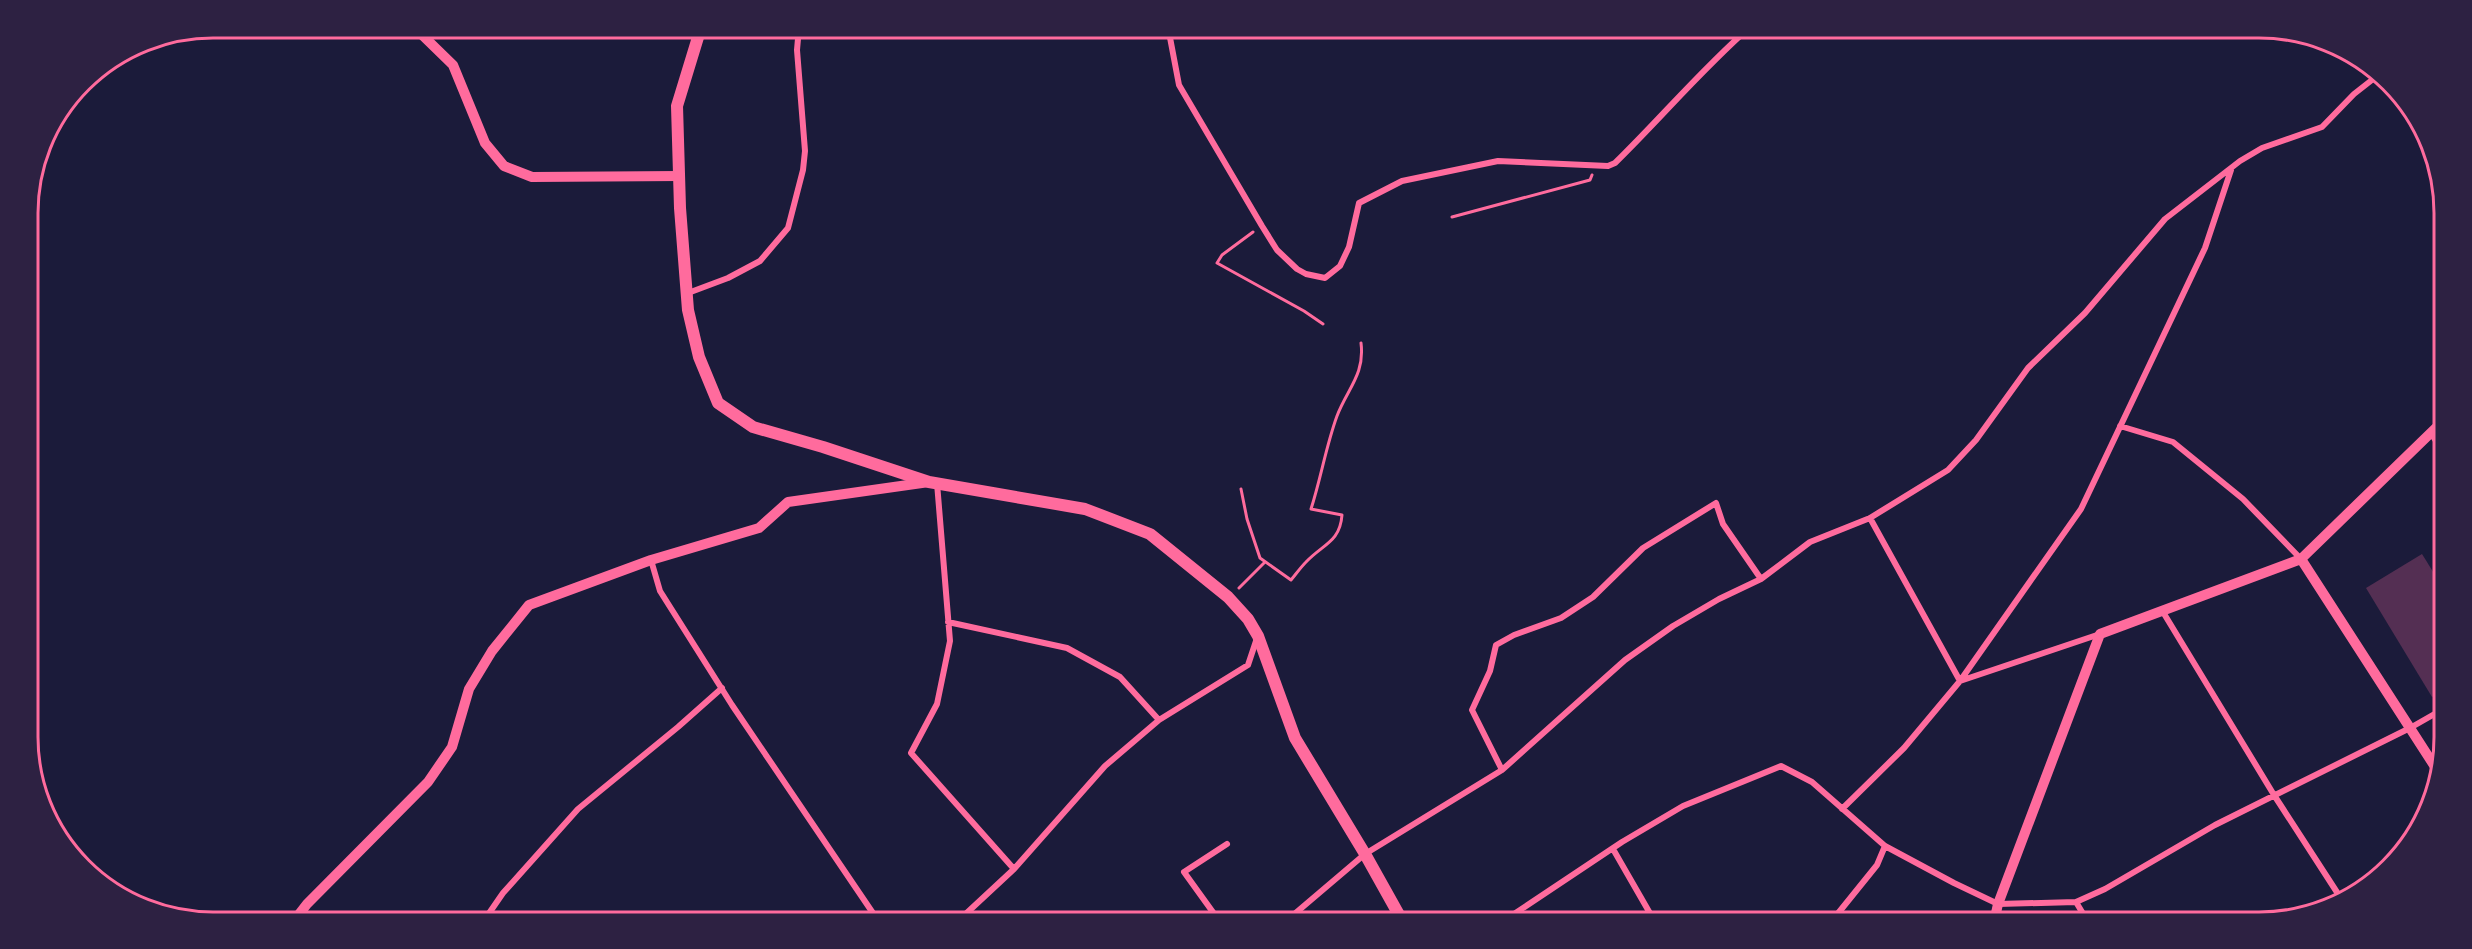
<svg xmlns="http://www.w3.org/2000/svg" width="2472" height="949" viewBox="0 0 2472 949" font-family="'Alegreya Sans',sans-serif">
<rect width="100%" height="100%" fill="#1b1b3a"/>
<path fill="#542f53" d="M2422,554L2445,591V689L2432,697L2366,588Z"/>
<g fill="none" stroke-linecap="round" stroke-linejoin="round">
<path stroke="#ff6b9d" stroke-width="3" d="M1452,217L1590,180L1592,175
M1253,232L1222,255L1217,263L1304,311L1323,324
M1241,489L1247,519L1260,558L1291,580C1296,574 1301,567 1306,562C1323,544 1340,542 1342,515L1311,509C1321,478 1326,446 1337,416C1347,389 1365,375 1361,343
M1239,588L1265,562"/>
<path stroke="#ff6b9d" stroke-width="6" d="M1168,27L1179,85L1262,226L1277,250L1297,269L1306,274L1325,278L1340,266L1349,247L1359,203L1402,181L1498,161L1608,166L1615,163C1661,118 1702,69 1750,27
M688,293L728,278L760,261L788,228L803,170L805,151L797,50L799,27
M2120,426L2173,442L2243,499L2301,559
M2431,433L2444,454
M937,483L950,641L937,704L911,753L1014,869
M1870,518L1960,681L2081,509L2205,248L2231,170
M651,560L660,591L732,705L879,922
M2163,612L2274,795L2342,900
M948,622L1067,648L1120,677L1159,720
M1502,770L1472,710L1490,671L1496,645L1514,635L1561,618L1593,597L1643,548L1716,503L1723,524L1761,579
M1842,809L1904,748L1960,681L2100,634
M1613,849L1655,922
M2076,902L2088,922
M486,916L505,922
M483,922L503,893L578,809L678,727L722,688
M957,922L1014,869L1105,766L1159,720L1248,665L1257,638
M1220,922L1184,872L1227,844
M1285,922L1365,854L1502,770L1625,660L1673,626L1719,599L1761,579L1810,542L1870,518L1948,470L1976,440L2028,368L2085,313L2165,219L2240,161L2262,148L2322,127L2354,94L2377,76
M1502,922L1622,842L1683,806L1781,766L1812,782L1885,846L1954,883L1998,904L2076,902L2105,889L2215,825L2410,728L2445,708
M1831,922L1877,865L1885,846"/>
<path stroke="#ff6b9d" stroke-width="10" d="M414,27L453,65L485,143L504,166L532,177L680,176
M2301,559L2439,773
M293,922L307,904L428,782L452,747L469,689L492,651L529,605L651,560L759,528L788,502L929,482
M1994,922L1998,904L2100,634L2301,559L2444,420"/>
<path stroke="#ff6b9d" stroke-width="12" d="M703,27L699,34L677,106L680,208L688,310L699,357L718,403L753,427L823,447L929,482L1085,509L1150,534L1228,597L1248,619L1258,636L1295,738L1365,854L1403,922"/>
</g>
<path d="M0 0H2472V949H0ZM213 38H2259A175 175 0 0 1 2434 213V737A175 175 0 0 1 2259 912H213A175 175 0 0 1 38 737V213A175 175 0 0 1 213 38Z" fill="#2d2142" fill-rule="evenodd"/>
<path fill="none" stroke="#ff6b9d" stroke-width="3" d="M213 38H2259A175 175 0 0 1 2434 213V737A175 175 0 0 1 2259 912H213A175 175 0 0 1 38 737V213A175 175 0 0 1 213 38Z"/>
</svg>
